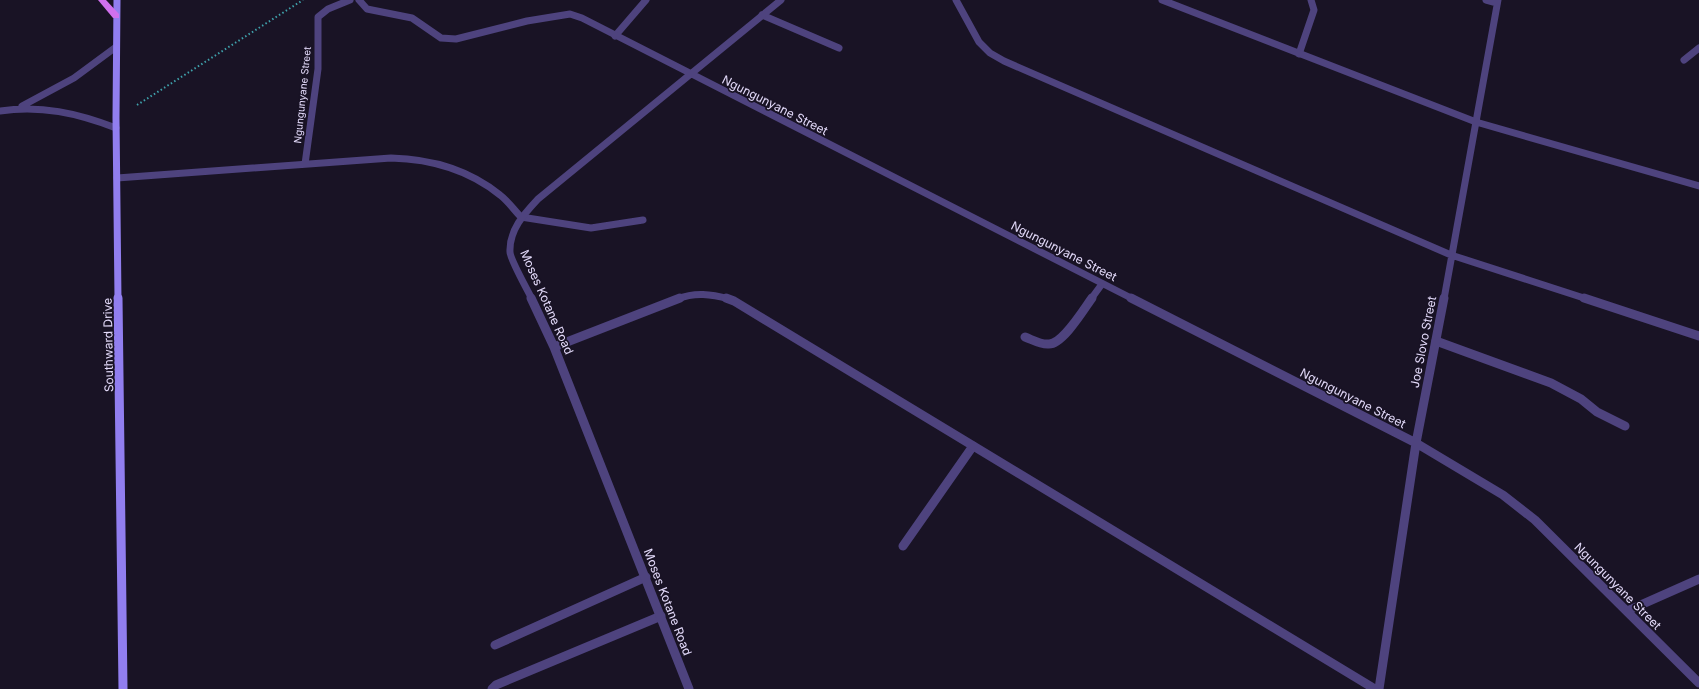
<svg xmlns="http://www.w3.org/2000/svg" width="1699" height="689" viewBox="0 0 1699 689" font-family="Inter,sans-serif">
<rect width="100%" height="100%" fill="#191325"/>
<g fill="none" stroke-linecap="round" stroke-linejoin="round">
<path stroke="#3fa1ab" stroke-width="2" stroke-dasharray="1.5 2.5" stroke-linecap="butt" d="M137,105L303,0"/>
<path stroke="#4e437e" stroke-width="7" d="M762,15L839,48
M615,36L646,0
M1299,54L1314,10L1311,0
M1684,60L1699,48
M22,106L74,78L116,47
M0,111C41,105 77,113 116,128
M521,217L591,228L643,220
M1091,299L1102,284"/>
<path stroke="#4e437e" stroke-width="9" d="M1025,337C1033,340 1041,345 1049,344C1063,344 1084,309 1092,298
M1436,341L1551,383L1581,399L1597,412L1625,426
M903,546L973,446
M495,645L646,577
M492,689L496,685L661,616"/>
<path stroke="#4e437e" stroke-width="7" d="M359,0L367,9L412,18L441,38L456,39L527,21L570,14L582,18L1133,299
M956,0L979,42L990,53L1004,61L1451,255L1587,299
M1162,0L1476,122L1699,186
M1486,0L1497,3
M305,164L318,69V17L328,9L350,0
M117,178L391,158C431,159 468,169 500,195C508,201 514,210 521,217
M532,299C528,291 510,259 510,252C509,230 524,214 538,199L781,0
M677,299C695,292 711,294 729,299
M1444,299L1498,0"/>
<path stroke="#4e437e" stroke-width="9" d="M531,298L554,347L689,689
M726,298L734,301L1375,689
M1131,298L1416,443L1503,495L1535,520L1699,683
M1584,298L1699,336
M554,347L680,298
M1627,611L1699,579
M1379,689L1416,443L1444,298"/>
<path stroke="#917eef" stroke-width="7" d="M117,0L116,118L118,299"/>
<path stroke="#917eef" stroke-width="9" d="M118,298L123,689"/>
<path fill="#d070ed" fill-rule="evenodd" d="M98,0H106L119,14V18H113Z"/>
</g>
<g text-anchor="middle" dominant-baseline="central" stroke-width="3.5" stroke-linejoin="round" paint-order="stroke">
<g font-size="10" fill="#e4dbfb" stroke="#191325">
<text transform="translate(302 95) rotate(-84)">Ngungunyane Street</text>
</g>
<g font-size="12" fill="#e4dbfb" stroke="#191325">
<text transform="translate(775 105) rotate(27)">Ngungunyane Street</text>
<text transform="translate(1064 251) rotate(27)">Ngungunyane Street</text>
<text transform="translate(547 302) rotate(66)">Moses Kotane Road</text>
<text transform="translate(1423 342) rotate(-79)">Joe Slovo Street</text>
<text transform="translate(108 345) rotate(-91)">Southward Drive</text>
<text transform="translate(1353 398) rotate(27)">Ngungunyane Street</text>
<text transform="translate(1618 586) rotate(45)">Ngungunyane Street</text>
<text transform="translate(668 602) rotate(69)">Moses Kotane Road</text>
</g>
</g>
</svg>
